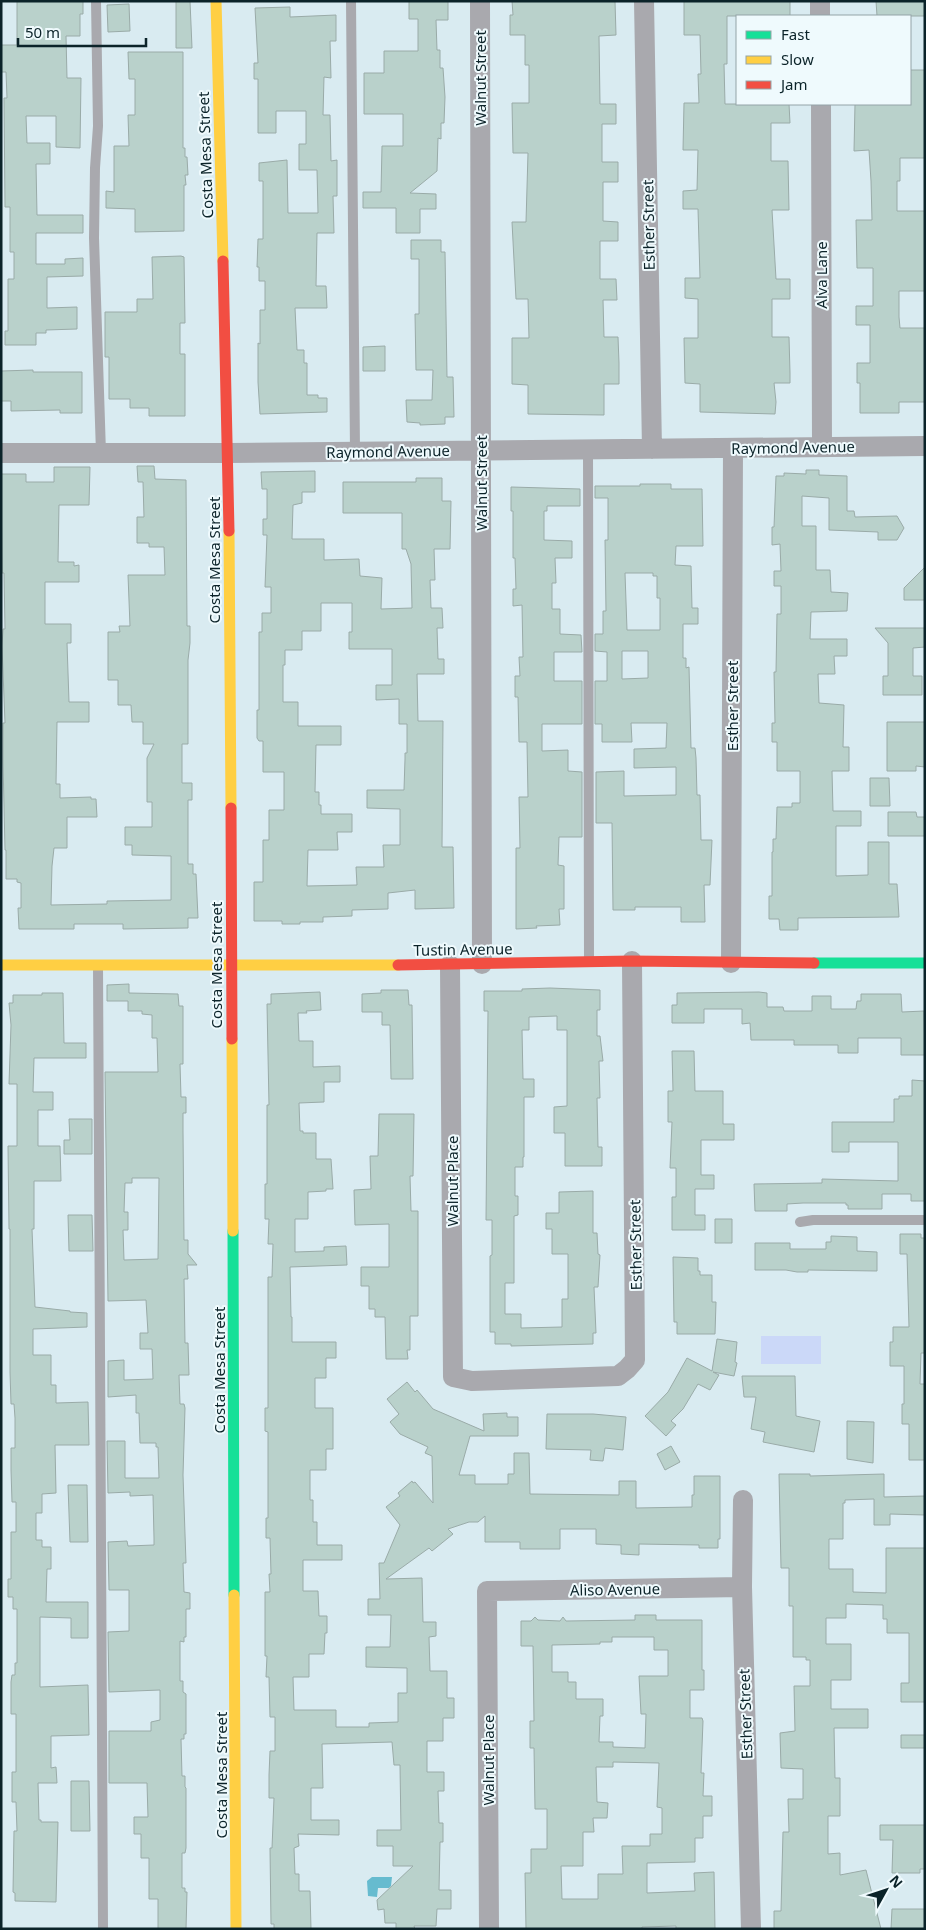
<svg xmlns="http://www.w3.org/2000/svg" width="926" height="1930" viewBox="0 0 926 1930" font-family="'Noto Sans',sans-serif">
<rect width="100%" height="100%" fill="#d9ebf1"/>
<path fill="#cbd8f8" d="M761,1336H821V1364H761Z"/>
<path fill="#66bbcf" d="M372,1877H392L391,1886L389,1888H378L377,1897L368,1896L367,1881Z"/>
<path fill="#b9d1cb" stroke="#9aaba8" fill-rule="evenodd" d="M17,1H83V14H80V36H66L67,78H81L80,148L56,147V116H26L27,143H50V164H36L37,215H83V233H36V264H65V259L83,258V276L47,277V308L77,307V329L46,330V333H36V345H5V331H8V279H14V252H10V207H5L4,98H7L6,72H1V45H17Z
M176,1H190L192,48H176Z
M409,1H448V20H436L437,50H440V68H443L445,97L444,123H441V139L438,138L437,171L410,193L436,194V209H420V233H396V208H363V192H381L382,146H403V114H364V73H384V51H418V19H409Z
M512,1H615L616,35L599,36L600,104H616V124H602V162H618V182H603V221L618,222V241H600V279H616L617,300H603L604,337H618L619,363V384H604V415L528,414V385L512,384V338H529L528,299H516L512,222H526L528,153H513L512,103H529V65H525V35H510V15H513Z
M684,1H790V16H727V64H724L725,104H789L790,123H771V161H788L789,210H772L776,279H790V299H772V337H789L790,373V383H774L776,402L775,414L700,412V384L685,383L684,338H698V299L685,298V278H700L698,209H683V191L697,190L698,150H683L684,103H699L698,74H701L700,35H684Z
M876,1H925V16H877Z
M129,4L130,31L108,32L107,5Z
M290,7V17L336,15V41H330L331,78L324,77L323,115H330L331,161L337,160V196H333L334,233H317L316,286H326L327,308H295L297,350H304V363H307V395H318V398H327V412L260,414L258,382V343L260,344V310H265V281H259V267H257L258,239H263V181H259V163L287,160L288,213H318L317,170H299V144H306V111H276V133H258V79H254V63H258L255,8Z
M128,52H183V148H185V157H187L188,175H185L186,185H184V231L135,232V209L106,208V191L114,192V146H129L128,115H135V79H129Z
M910,70H925V158H900V181H897V211H925V291H899V317L900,328H925V402H899V413H860V383H857V363H870V325H856V306H873V268H857L856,220H872L871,181L869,150L854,151L855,104H910Z
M411,240H441V252H445L447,377H453L454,417H445V424L420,425V423L407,422L406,400H432L433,370H416L415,314H419V259H411Z
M181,256L184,257L185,323H180V354H185V416H149V408H130V399H109V357H105V312H137V299H153L152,257Z
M385,346V371H363V347Z
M33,370V372H82V413H60V410L11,411V401H1V371Z
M137,466H154L155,479L186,480L187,626H190V643L188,660V744H182V783H192V800H188V864H193V874H196L198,918H188V928L123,929V924H74V929H19L18,908H21V883L17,882V879H6V850H5L3,762V723H5L2,646L3,629H5L4,573H2L1,474H26V482H54V467H90L89,505H59L58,562H74V566L79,565V582H45V624H71V643H67L69,702H89V722H57L56,784H60V798L91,797V799H96L97,817H67V848H54L52,866L51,905L107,904V901L171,900V856L132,855V845H125V827H152V802H147V758L154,744H143V722H132L131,705H118V680H108V632H120L119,626H130L128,575H165L164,547H149V543H137V517H144L143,482H138Z
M806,470H819V475L847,476V511H854L855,517L897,516L904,528L897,540H878V532L829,530V498L802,496V526H816V570H830L831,592L848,593L847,611L811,612L810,639H847V656H834L835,674H818L819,703L844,705L843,747H849V771H832L833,811H861V826H836V876L868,875V842H889V884H897L899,917L798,918V930H780L779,919H769V896H772V852H773V839H776L777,807H792V803H800V771H777V742H772V723H775L774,672H776L777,614H781V586H774V571H781L780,544L772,545V527H774L776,476H784V473L806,474Z
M315,471V492H302V503L293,505L292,539H324V560L359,559L360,576L382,578L381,609L412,608L411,564L406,549H402V513H343V482H416V478H442V501H451L450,549H434L435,580H430L431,608H442L443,628H437L438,659H444V674H417L418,721H443L442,847H453L454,908L415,909V890L388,893V909L352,910V916L323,917V922H300V924H282V921H254V882H263V840H269V810H284V772H263V741H259L257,738V710H259V632H262V613H271V587H265L267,535H263V519H267V489H262L261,472ZM321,603H352V632H349V649H392V685H376V700L399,699V724H407V753H405V759L404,790H367V808L400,809V845H383L384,867H356L357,885L307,886L308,850H338L337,832H352V814H321V805H319V792H315L316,745H341V726H298V702H283V665H285V650H302V631H321Z
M640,484H671V489H702L703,546H676L675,565L691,566L692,608H698V624H683V658H686V668L689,667L691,748H695L696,758L697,795H700L701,840H712L710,885H704L705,922H681V907H635V910H613L612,823H596V772L624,771V796L676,795V767L634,768V749L666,748L667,723H631L632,742H602V724H595V681H607V652L595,651V634H603V611H606L605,540H608V498H595V486H640ZM625,573H653V576H657V598H660V630H627ZM622,651H648V678L622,679Z
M511,487L580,489V506H547V511H544V540L572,541V558H555L556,583H552V609H560V634L581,635L582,652H554V681H582V724H542V751L568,750V771L582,772V837H559L558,865L564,866V909H559L560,925L536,926L537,928L516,929V848H520L519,797H528L527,742H519L518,697H515V676H520L519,657H523L522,605L513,606V589H516L515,558H513V511H511Z
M925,567V600H904V588Z
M875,628H925V647L913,648V676H922V695H883V676H888V643Z
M887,722H925V767L916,766V771H887Z
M870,778H889L890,806H870Z
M888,812H916L917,817H925V836H888Z
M129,984V993L178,994L179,1006H183V1064H180L181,1097H186V1113H183V1131L184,1240H188V1254L197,1265H187L188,1279H184L185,1343H188L189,1375H179L180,1404H184L185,1408L183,1475L186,1563H183L184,1592L190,1593V1609H186V1637H184V1642L180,1641V1681H183V1692L186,1694V1734H184V1739H181L182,1776H185V1787L186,1788V1848L185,1853H182V1888H185V1892H187L186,1929H158V1899H149V1858H141V1834H134V1817H148L147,1783H109V1731H151V1722L160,1720V1690L109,1692L108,1632L129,1631V1590H109L108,1542L127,1541L128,1546L154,1545V1538L153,1495L130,1496V1492L108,1493L107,1441H125V1478H159L158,1447H156V1443H140L139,1413H136V1395L108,1397V1361L124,1360V1380L153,1379L152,1349H140V1333H148L146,1300L108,1301L105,1072H158L157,1038H152V1015L142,1014V1011H128V1001H107V985ZM132,1178H159L158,1259L124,1260L123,1230H128V1212H124L125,1183H132Z
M550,988L600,990V1010H597V1036H600L603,1061H599L600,1098H597L598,1147H602V1166H565V1133H554V1107L567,1106V1030H557V1016L529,1017V1030H522L523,1079H534V1097H524V1157H523V1167H515V1196H518V1215L514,1216V1283H505V1314H521V1328L562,1327V1299H568V1254H552V1229H546V1213H559V1192L593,1191V1233H597L598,1254L600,1255L598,1287H594L596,1333H593V1344L511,1346V1344H495V1332H490V1256L492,1255V1220H486L488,1011H484V991H522V989Z
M381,990H408L409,1005H412L413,1079H391L390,1025H382V1012H362V994L381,993Z
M320,992L321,1010L306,1011L307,1013H298L299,1041H313V1067L340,1066V1082H324V1102L299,1103L300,1131H303V1133H316V1159H331L333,1189H326V1191L308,1192V1219H295V1252L324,1251V1247L346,1246L347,1265L290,1267L291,1317H292V1342H336V1358H326V1378H315V1408H333V1449H326V1470H310V1500H313V1522H317V1545H342V1560H303V1591H318L319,1616H327V1633H325L324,1654H309V1677H293L294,1710H336V1727H369V1723L398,1722V1693H407V1668L366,1667V1647H390L391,1615H368V1599H380L379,1563H384L400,1525L386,1507L400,1496L398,1493L412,1481L413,1483L415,1482L433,1503L432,1456L425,1453L428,1447L400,1434L390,1422L399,1414L387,1399L407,1382L415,1392L417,1390L433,1409L484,1431L483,1414L507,1413V1417H518V1436H470L459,1475H475V1484H508V1474H514V1453H529L530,1494L619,1495V1481H636V1508L692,1507V1495H694V1476H720V1539H718V1548H699V1545L639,1544V1555L621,1554V1545L596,1544V1529H560V1549H520V1542H485V1516L478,1522H469L448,1529L453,1534L432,1551L429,1548L386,1579L422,1578L423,1622H436V1636L429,1637L430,1671H447V1698H454V1718H443V1741H427V1772H444V1791H438L439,1823H443V1842H440L439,1890H451V1909H437L436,1926H414L415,1929H396V1923H385L384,1909L378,1910L377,1900L413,1866H393V1846H377V1830H401L400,1765H394L392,1742L322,1744L323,1788H311V1820H339V1835L298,1834L299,1846L294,1848L295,1874H299V1891H310L311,1929H274V1924H271L270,1848H272L274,1798H269V1775L270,1751H275V1717H270L269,1677H266L267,1656H265V1592H270L269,1574H271L270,1538H266V1518H268V1432L265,1431V1408H268V1277H272L273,1244H268L269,1219H265V1184H267V1105H269L267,1004H271V994Z
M759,992L767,993V1007H783L784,1011H812V996H831V1009H856L857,1001H861V994H901L902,1012L924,1011L925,1055H901V1038H858V1053H838V1045H794V1040H751L750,1023L742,1024V1009H704V1023H672V1005H677V993Z
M42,993H63L64,1043H86V1058H34L33,1092H53V1110H38V1146H60L61,1181H34V1229H32L35,1307L70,1311V1312L87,1313V1327L33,1329V1355H51V1385H56V1403L88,1402L89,1445H55L56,1493L42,1494V1513H36V1540H42V1547H51V1569H47L46,1602H88V1638H71V1618L40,1617V1687L88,1685L89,1735L51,1736V1768L56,1767L57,1783H38L39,1820H41V1822H58L56,1902L15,1901V1893L13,1892L14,1831H17L16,1802H12V1772H16V1714H11V1682L12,1675H15V1663H17V1609H13V1597H8V1579H11V1532H16V1502H12L11,1470V1448H15V1418L14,1404H11L10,1372V1229H9L8,1146H17V1084H9L11,1025L9,1003H13V995H42Z
M672,1051H694L695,1091H723V1124H734V1140H701V1175H714V1189H695V1215H705V1230H672V1197H676V1168H670L672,1122H668V1091H673Z
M912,1080L925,1081V1201H911V1194H882V1209H848V1205H846V1203H803L787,1204V1211H755L754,1184L822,1183V1179L898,1181V1142H849V1152H832V1122H894V1099H899V1096H912Z
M379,1114H414L413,1176H410L411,1211H418V1316H410V1350H407L408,1359H386L385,1317H375V1309H369V1286H361V1267H389V1224L355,1225L354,1190L371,1189L370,1156H378Z
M69,1119H92V1154H64V1140H70Z
M68,1215H92L93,1251H69Z
M715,1219H732V1243H715Z
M900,1234H921V1238H925V1353H921L920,1384H925V1460H909V1424H902V1404H904V1366H890V1342H893V1327H909L907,1254H900Z
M831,1236L857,1237V1251L877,1252V1271L808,1270V1272H797L786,1270H755V1243H790V1249H826V1242H831Z
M673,1257L698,1258V1271H700V1275H712V1302H716L715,1334H677V1322H674Z
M717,1339L737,1342L735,1362L737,1363L734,1376L713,1372L719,1375L710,1390L698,1384L683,1409L671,1421L676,1425L666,1436L645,1416L668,1392L687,1358L712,1371Z
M742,1376H795L796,1416L820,1421L814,1452L763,1442L765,1432L751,1429L756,1397H744Z
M547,1414H593L626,1417L623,1450L605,1448L603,1461L590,1460L591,1450L546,1449Z
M847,1421L874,1422L873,1463L847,1459Z
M671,1446L680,1462L665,1470L657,1454Z
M779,1474H810V1476L884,1474V1497L925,1496V1515L890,1514V1525H874V1499L845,1500V1503H843V1539H829V1569H853V1592L886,1593V1548H925V1702H901V1683H909V1633H887V1619H883V1605L846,1604V1618H826V1644H851V1680H831V1709H868V1728H834L835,1778H840V1816H828V1854L840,1853V1875L866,1870L881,1929H774V1911H781L783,1832H789L788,1799H803V1769L781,1768L780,1733L795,1731L794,1686H810V1660H806V1657H793V1606H789V1568H781Z
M68,1485H87L88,1542H70Z
M635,1615H656V1620H702V1670H704V1690H690V1718H702L703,1721L701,1773H704L703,1796H712V1816H703V1838H695V1862L647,1863V1893L695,1891L694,1873L714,1872L715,1929H676V1926L642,1927V1929H526L525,1873H531V1849H547V1809H535L534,1748H530V1721H534L533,1646H521V1621H531L535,1617L538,1620L560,1621L563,1617L566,1621L635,1620ZM612,1637H654V1650H668V1676H639L641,1714H646L645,1748L613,1747V1742H599L600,1716H603V1699H576V1682H568V1672H552V1645L600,1644V1642H612ZM613,1762L659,1763L657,1807L662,1808V1834H650V1846H622L623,1874H598V1899H562L561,1866H583V1832H594L593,1818H607L608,1803L597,1802L596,1767H613Z
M901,1735H925V1748H901Z
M71,1781H89L90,1831H71Z
M880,1825H925V1869H920V1873H892L893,1840H880Z
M892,1909H925V1929H891Z"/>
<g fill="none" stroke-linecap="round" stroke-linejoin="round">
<path stroke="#a9a9ae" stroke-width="10" d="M96,1L98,126L95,168L94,238L101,453
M351,1L355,452
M588,450L589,961
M98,965L103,1929
M800,1222L813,1220H925"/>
<path stroke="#a9a9ae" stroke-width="20" d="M480,1L482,964
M644,1L652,449
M820,1V16
M821,104L822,446
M1,453H229L925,446
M731,963L733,448
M450,965L453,1377L472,1381L618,1376L627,1369L635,1360L632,961
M743,1500L742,1587L751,1929
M489,1929L487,1591L742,1587"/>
<path stroke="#16e098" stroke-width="11" d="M814,963H925
M233,1231L234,1595"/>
<path stroke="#ffcf43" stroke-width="11" d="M216,1L223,261
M229,531L231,808
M1,965H398
M232,1039L233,1231
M234,1595L236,1929"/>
<path stroke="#f24e42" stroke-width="11" d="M223,261L229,531
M231,808L232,1039
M398,965L632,961L814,963"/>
</g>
<g text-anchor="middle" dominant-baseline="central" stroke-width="4" stroke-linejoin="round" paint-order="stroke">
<g font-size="15" fill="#0b2329" stroke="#effafd">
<text transform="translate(480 78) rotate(-90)">Walnut Street</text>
<text transform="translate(205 155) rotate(-92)">Costa Mesa Street</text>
<text transform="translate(648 225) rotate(-91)">Esther Street</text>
<text transform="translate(821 275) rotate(-90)">Alva Lane</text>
<text transform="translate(793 447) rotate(-1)">Raymond Avenue</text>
<text transform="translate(388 451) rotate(-1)">Raymond Avenue</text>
<text transform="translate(481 483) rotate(-90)">Walnut Street</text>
<text transform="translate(214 560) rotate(-90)">Costa Mesa Street</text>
<text transform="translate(732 706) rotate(-90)">Esther Street</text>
<text transform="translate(463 949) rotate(-1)">Tustin Avenue</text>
<text transform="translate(216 965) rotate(-90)">Costa Mesa Street</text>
<text transform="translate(452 1181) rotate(-90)">Walnut Place</text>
<text transform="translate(635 1245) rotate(-91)">Esther Street</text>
<text transform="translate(219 1370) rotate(-90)">Costa Mesa Street</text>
<text transform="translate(615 1589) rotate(-1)">Aliso Avenue</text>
<text transform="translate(745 1714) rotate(-92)">Esther Street</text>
<text transform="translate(488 1760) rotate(-90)">Walnut Place</text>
<text transform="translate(221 1775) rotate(-90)">Costa Mesa Street</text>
</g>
</g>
<rect width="926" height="1930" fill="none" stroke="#0b2329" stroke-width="5"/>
<rect x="736" y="15" width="175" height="90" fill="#effafd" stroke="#94a4a8"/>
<rect x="746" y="31" width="25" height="8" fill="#16e098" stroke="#94a4a8"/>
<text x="781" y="40" font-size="15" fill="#0b2329">Fast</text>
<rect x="746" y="56" width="25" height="8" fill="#ffcf43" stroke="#94a4a8"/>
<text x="781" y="65" font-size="15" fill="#0b2329">Slow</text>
<rect x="746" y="81" width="25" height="8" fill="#f24e42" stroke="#94a4a8"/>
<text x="781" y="90" font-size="15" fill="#0b2329">Jam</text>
<g transform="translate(886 1890) rotate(50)" stroke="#effafd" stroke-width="4" paint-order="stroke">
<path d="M0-4L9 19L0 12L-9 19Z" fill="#0b2329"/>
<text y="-8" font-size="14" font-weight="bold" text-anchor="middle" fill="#0b2329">N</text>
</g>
<path d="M18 38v8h128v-8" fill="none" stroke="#0b2329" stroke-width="2.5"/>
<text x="25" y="38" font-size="15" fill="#0b2329" stroke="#effafd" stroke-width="4" paint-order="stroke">50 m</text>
</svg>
